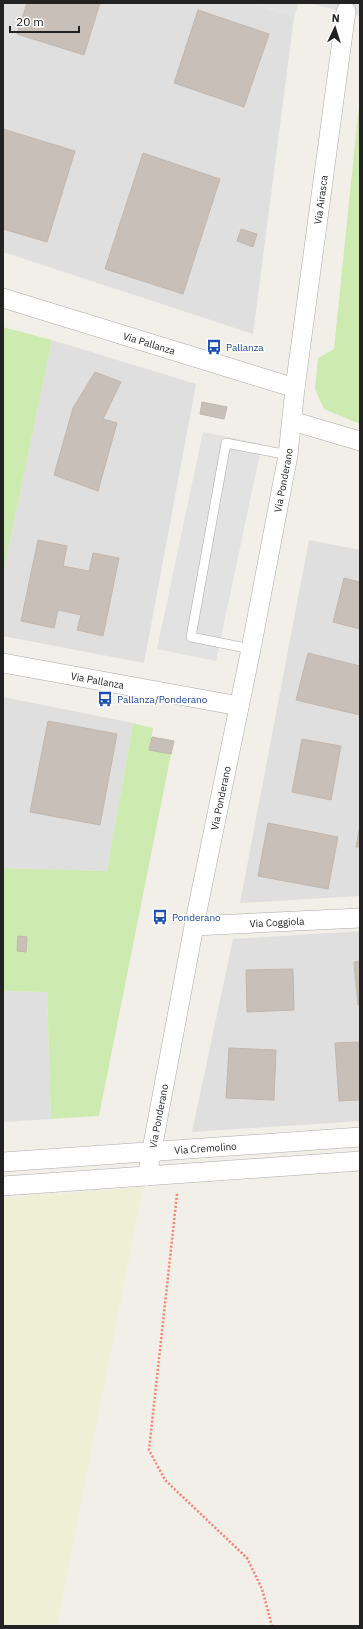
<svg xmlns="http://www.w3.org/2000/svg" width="363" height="1629" viewBox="0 0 363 1629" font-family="'IBM Plex Sans',sans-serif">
<rect width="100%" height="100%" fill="#f2efe9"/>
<path fill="#e0dfdf" d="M3,3H250L294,17L253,334L3,252Z
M52,340L196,384L144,663L3,636V575Z
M309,540L360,550V896L240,903Z
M3,697L133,723L107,871L3,868Z
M360,931V1121L192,1132L233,939Z
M3,991L47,992L51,1119L3,1122Z"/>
<path fill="#eef0d5" d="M143,1187L57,1626H3V1198Z"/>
<path fill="#cdebb0" d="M360,95V424L324,409L315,389L318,358L334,349Z
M3,327L52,340L3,575Z
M133,723L153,728L149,750L171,754L99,1116L51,1119L47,992L3,991V868L107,871Z"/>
<path fill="#e2e2e2" d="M250,3H299L294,17Z
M309,3H360V16Z
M203,432L262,444L216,661L157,649Z"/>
<path fill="#c7bfb8" stroke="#c4b6ab" d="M27,3H100L84,55L17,34Z
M198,10L269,34L244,107L174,83Z
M3,129L75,151L47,242L3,229Z
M143,153L220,179L183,294L105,269Z
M241,229L257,234L253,247L237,241Z
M95,372L121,382L103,419L117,423L98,491L54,475L73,408Z
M202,402L227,407L224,419L200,414Z
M38,540L67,546L63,566L89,571L93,553L119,558L103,636L77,630L81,615L58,610L54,628L21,621Z
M344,578L360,582V629L333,622Z
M308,653L360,666V715L296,700Z
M48,721L117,734L100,825L30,812Z
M152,737L174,741L171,754L149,750Z
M302,739L341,746L331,800L292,792Z
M268,823L338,837L328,889L258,876Z
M360,825V847H356Z
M18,936L27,937L26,952L17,951Z
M360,961V1005H358L354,962Z
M293,969L294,1010L247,1012L246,970Z
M360,1042V1100L339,1101L335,1043Z
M229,1048L276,1050L274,1100L226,1098Z"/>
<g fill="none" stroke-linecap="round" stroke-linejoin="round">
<g stroke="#a9a9a9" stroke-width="10">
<path id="service" d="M251,649L191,637L226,443L288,455"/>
</g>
<g stroke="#a9a9a9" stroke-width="20">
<g id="minor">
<path id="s1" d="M3,298L295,388"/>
<path d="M292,421L360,441"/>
<path id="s2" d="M3,663L239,706"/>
<path id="s3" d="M194,926L360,918"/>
<path id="s4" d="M3,1162L360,1137"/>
<path id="s5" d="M147,1176L194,926L251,649L288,455L295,388L346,11"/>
<path d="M3,1186L360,1161"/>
</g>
</g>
<path stroke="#fa8072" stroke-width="2.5" stroke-dasharray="2 2" stroke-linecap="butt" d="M177,1194L149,1450L165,1480L247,1558L262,1589L272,1626"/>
<use href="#service" stroke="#fff" stroke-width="9"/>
<use href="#minor" stroke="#fff" stroke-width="19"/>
</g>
<defs>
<g id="bus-bare" transform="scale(1.2)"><path d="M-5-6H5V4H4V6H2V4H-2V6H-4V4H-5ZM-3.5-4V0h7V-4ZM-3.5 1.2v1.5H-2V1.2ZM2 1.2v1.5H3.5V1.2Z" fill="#1a4fb4" stroke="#fff" stroke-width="2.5" paint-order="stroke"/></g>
</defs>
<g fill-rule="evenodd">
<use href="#bus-bare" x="214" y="347"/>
<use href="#bus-bare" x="105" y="699"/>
<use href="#bus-bare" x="160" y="917"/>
</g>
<g text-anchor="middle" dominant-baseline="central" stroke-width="3" stroke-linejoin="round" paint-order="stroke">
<g font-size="10" fill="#222" stroke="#fff">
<text stroke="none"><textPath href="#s5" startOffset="992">Via Airasca</textPath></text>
<text stroke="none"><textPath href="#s1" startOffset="153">Via Pallanza</textPath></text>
<text stroke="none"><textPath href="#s5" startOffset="709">Via Ponderano</textPath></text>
<text stroke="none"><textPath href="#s2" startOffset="96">Via Pallanza</textPath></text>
<text stroke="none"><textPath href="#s5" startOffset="385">Via Ponderano</textPath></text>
<text stroke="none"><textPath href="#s3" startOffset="83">Via Coggiola</textPath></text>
<text stroke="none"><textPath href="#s5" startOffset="61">Via Ponderano</textPath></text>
<text stroke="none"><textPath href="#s4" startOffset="203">Via Cremolino</textPath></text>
</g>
<g font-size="10" fill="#164399" stroke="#fff" text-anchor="start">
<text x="226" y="347">Pallanza</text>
<text x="117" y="699">Pallanza/Ponderano</text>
<text x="172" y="917">Ponderano</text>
</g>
</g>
<rect width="363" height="1629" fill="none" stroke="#222222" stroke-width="8"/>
<g transform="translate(335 28) rotate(4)" stroke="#ffffff" stroke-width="3" paint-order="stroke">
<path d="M0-3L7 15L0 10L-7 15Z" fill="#222222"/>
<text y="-6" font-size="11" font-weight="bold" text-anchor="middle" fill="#222222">N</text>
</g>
<path d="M10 26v6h69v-6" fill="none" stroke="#222222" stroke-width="2"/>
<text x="16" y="26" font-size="12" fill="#222222" stroke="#ffffff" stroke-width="3" paint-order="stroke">20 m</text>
</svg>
